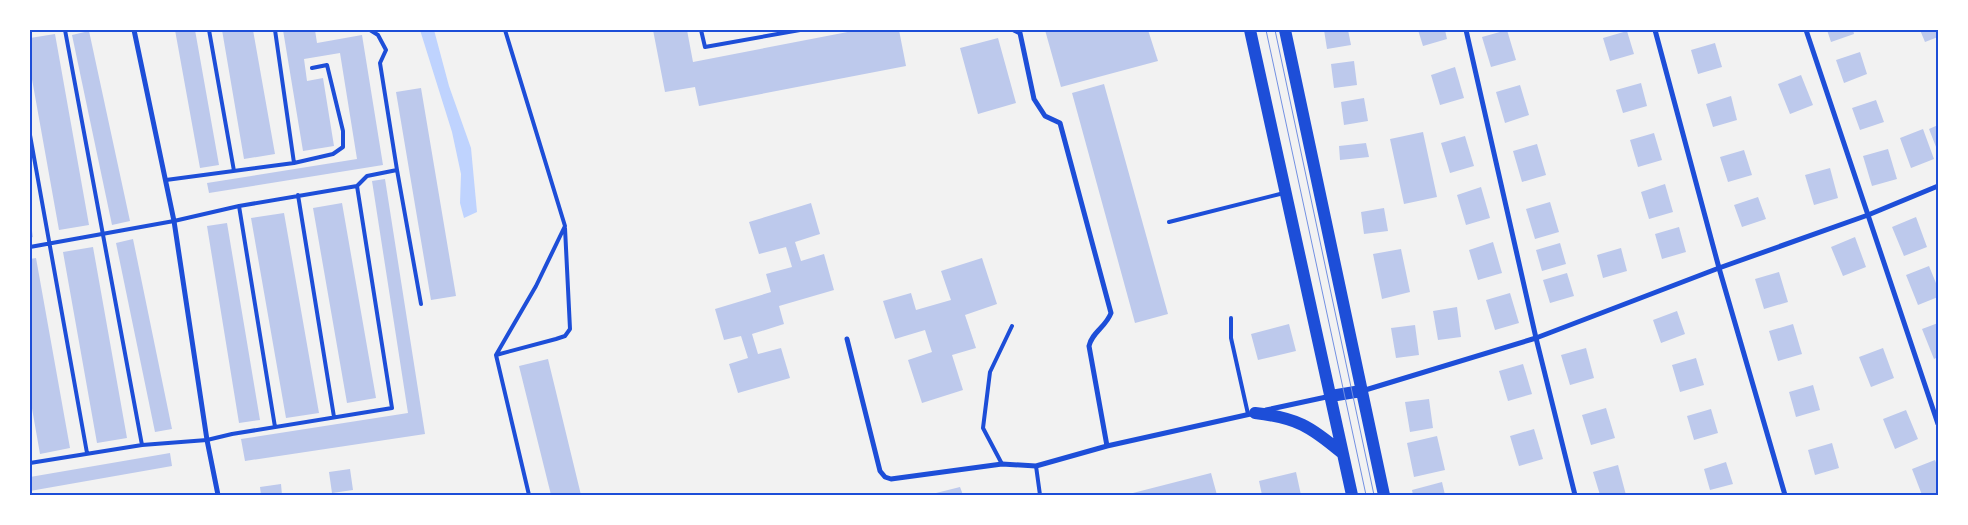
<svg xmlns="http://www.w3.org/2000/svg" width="1968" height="525" viewBox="0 0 1968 525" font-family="'Playfair Display',serif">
<rect width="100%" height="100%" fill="#f2f2f2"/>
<path fill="#bfd3fe" d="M420,30H434L449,86L471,148L477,212L464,218L460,203L461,174L452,132Z"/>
<path fill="#bdc9ec" d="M175,30H195L219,165L200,168Z
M222,30H253L275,154L244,159Z
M283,30H315L317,43L362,35L383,165L209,193L207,183L357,159L340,53L304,59L307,81L323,78L334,146L303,151Z
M653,30H687L693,62L858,30H899L906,66L699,106L695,87L665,92Z
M1045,30H1148L1158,61L1061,87Z
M1324,30H1348L1351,45L1327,49Z
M1418,30H1445L1447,39L1423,46Z
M1507,30L1516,60L1491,67L1482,37Z
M1827,30H1853L1854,34L1831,42Z
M1920,30H1938V37L1925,42Z
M89,31L130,221L112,225L72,35Z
M1627,31L1634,54L1610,61L1603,38Z
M55,34L89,225L59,230L30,68V38Z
M998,38L1016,103L978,114L960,48Z
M1715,43L1722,67L1698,74L1691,50Z
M1860,52L1867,74L1844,83L1836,60Z
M1354,61L1357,85L1334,88L1331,64Z
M1455,67L1464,98L1440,105L1431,75Z
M1801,75L1813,105L1790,114L1778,84Z
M1641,83L1647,106L1623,113L1616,90Z
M1104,84L1168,314L1135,323L1072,93Z
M1520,85L1529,115L1505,123L1496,92Z
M421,88L456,296L431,300L396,92Z
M1731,96L1737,120L1713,127L1706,104Z
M1364,98L1368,121L1344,125L1341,102Z
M1876,100L1884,122L1860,130L1852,108Z
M1938,125V152L1929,129Z
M1923,129L1934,159L1911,168L1900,138Z
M1423,132L1437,197L1404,204L1390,139Z
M1654,133L1662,160L1638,167L1630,140Z
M1465,136L1474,166L1450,173L1441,143Z
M1366,143L1369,157L1340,160L1339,146Z
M1537,144L1546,175L1522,182L1513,151Z
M1888,149L1897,179L1872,186L1863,156Z
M1744,150L1752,175L1728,182L1720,157Z
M1830,168L1838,198L1814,205L1805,175Z
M385,179L425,434L245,461L241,439L408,413L372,181Z
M1665,184L1673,212L1649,219L1641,192Z
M1481,187L1490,218L1466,225L1457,195Z
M1758,197L1766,219L1742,227L1734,205Z
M1550,202L1559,232L1535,239L1526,209Z
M342,203L376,398L347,403L313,208Z
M811,203L820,234L795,242L801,261L824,254L834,290L779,306L784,324L752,334L758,354L781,348L790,378L738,393L729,364L748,358L741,336L724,340L715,309L771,292L766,274L792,267L786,247L759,254L749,222Z
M1384,208L1388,231L1364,234L1361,212Z
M284,213L319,413L286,418L251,218Z
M1916,217L1927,247L1904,256L1892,227Z
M227,223L260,420L239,423L207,226Z
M31,225L33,237L30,238V226Z
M1679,227L1686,252L1662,259L1655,234Z
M1855,237L1866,267L1843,276L1831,247Z
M133,239L172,429L155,432L116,243Z
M1493,242L1502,273L1478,280L1469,250Z
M1560,243L1566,264L1542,271L1536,250Z
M93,247L127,438L97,443L63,252Z
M1621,248L1627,271L1603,278L1597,255Z
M1401,249L1410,292L1382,299L1373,254Z
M36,258L70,448L40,454L30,397V259Z
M982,258L997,304L965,315L976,348L952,355L963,390L922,403L908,360L932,352L925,330L895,339L883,301L911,293L916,310L951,300L941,271Z
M1929,266L1938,288V297L1918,305L1906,275Z
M1779,272L1788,302L1764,309L1755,279Z
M1567,273L1574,296L1550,303L1543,280Z
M1510,293L1519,323L1495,330L1486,300Z
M1457,307L1461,337L1438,340L1433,311Z
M1677,311L1685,334L1661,343L1653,320Z
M1938,323V357L1934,359L1922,329Z
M1289,324L1296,351L1258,360L1251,334Z
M1793,324L1802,354L1778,361L1769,331Z
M1415,325L1419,355L1396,358L1391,328Z
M1586,348L1594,378L1570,385L1561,355Z
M1883,348L1894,378L1871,387L1859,357Z
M1696,358L1704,385L1680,392L1672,365Z
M548,359L581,495H551L519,366Z
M1523,364L1532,394L1508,401L1499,371Z
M1813,385L1820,410L1796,417L1789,392Z
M1429,399L1433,428L1410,432L1405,402Z
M1606,408L1615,438L1591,445L1582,415Z
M1711,409L1718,433L1694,440L1687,416Z
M1906,410L1918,439L1895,449L1883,419Z
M1534,429L1543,459L1519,466L1510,436Z
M1437,436L1445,470L1414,477L1407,443Z
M1832,443L1839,468L1815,475L1808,450Z
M170,453L172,466L30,491V477Z
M1935,460L1938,468V493L1922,495L1912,469Z
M1726,462L1733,484L1710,490L1704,469Z
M1618,465L1626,495H1600L1593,472Z
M350,469L353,490L332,493L329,472Z
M1296,472L1301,495H1262L1259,481Z
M1211,473L1217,495H1129V494Z
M1442,482L1445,495H1413L1412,490Z
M281,484L282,495H261L260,487Z
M960,487L963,495H932V494Z"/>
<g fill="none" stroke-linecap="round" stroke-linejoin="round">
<path stroke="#1d4ed8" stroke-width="4" d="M30,30H31
M209,30L234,171
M275,30L294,163
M370,30L378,35L386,50L380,63L397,170L421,304
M505,30L565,226L536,286L496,355L529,495
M701,30L705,47L800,30
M30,135L87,453
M166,180L294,163L333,154L343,147V131L327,65L312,68
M298,195L334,417
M239,206L275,427
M1169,222L1284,193
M30,247L174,221L239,206L357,186L367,176L397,170
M1231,318V338L1248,414
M496,355L556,339L565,336L570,329L565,228
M142,445L207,440L232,434L392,408L357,186
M30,463L142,445L65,30
M1002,464L983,428L990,372L1012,326
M1036,466L1040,495"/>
<path stroke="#1d4ed8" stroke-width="5" d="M134,30L174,221L207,440L218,495
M1014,30L1020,33L1034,99L1045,116L1060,123L1111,313C1106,327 1092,332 1089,346L1107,446
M1466,30L1536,338L1575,495
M1655,30L1719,268L1785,495
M1806,30L1938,424
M847,339L880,471L885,477L891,479L1002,464L1036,466L1107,446L1255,413
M1362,391L1536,338L1719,268L1868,215L1938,186
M1266,410L1331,396"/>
<path stroke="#1d4ed8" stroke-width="12" d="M1250,30L1352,495
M1285,30L1384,495
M1331,396L1361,391
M1255,413C1297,418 1310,426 1342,453"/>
<path stroke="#7290e2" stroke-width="1" d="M1266,30L1366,495
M1275,30L1374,495"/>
</g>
<rect width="1968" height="525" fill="none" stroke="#ffffff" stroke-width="62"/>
<rect x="31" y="31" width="1906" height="463" fill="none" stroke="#1d4ed8" stroke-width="2"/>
</svg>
